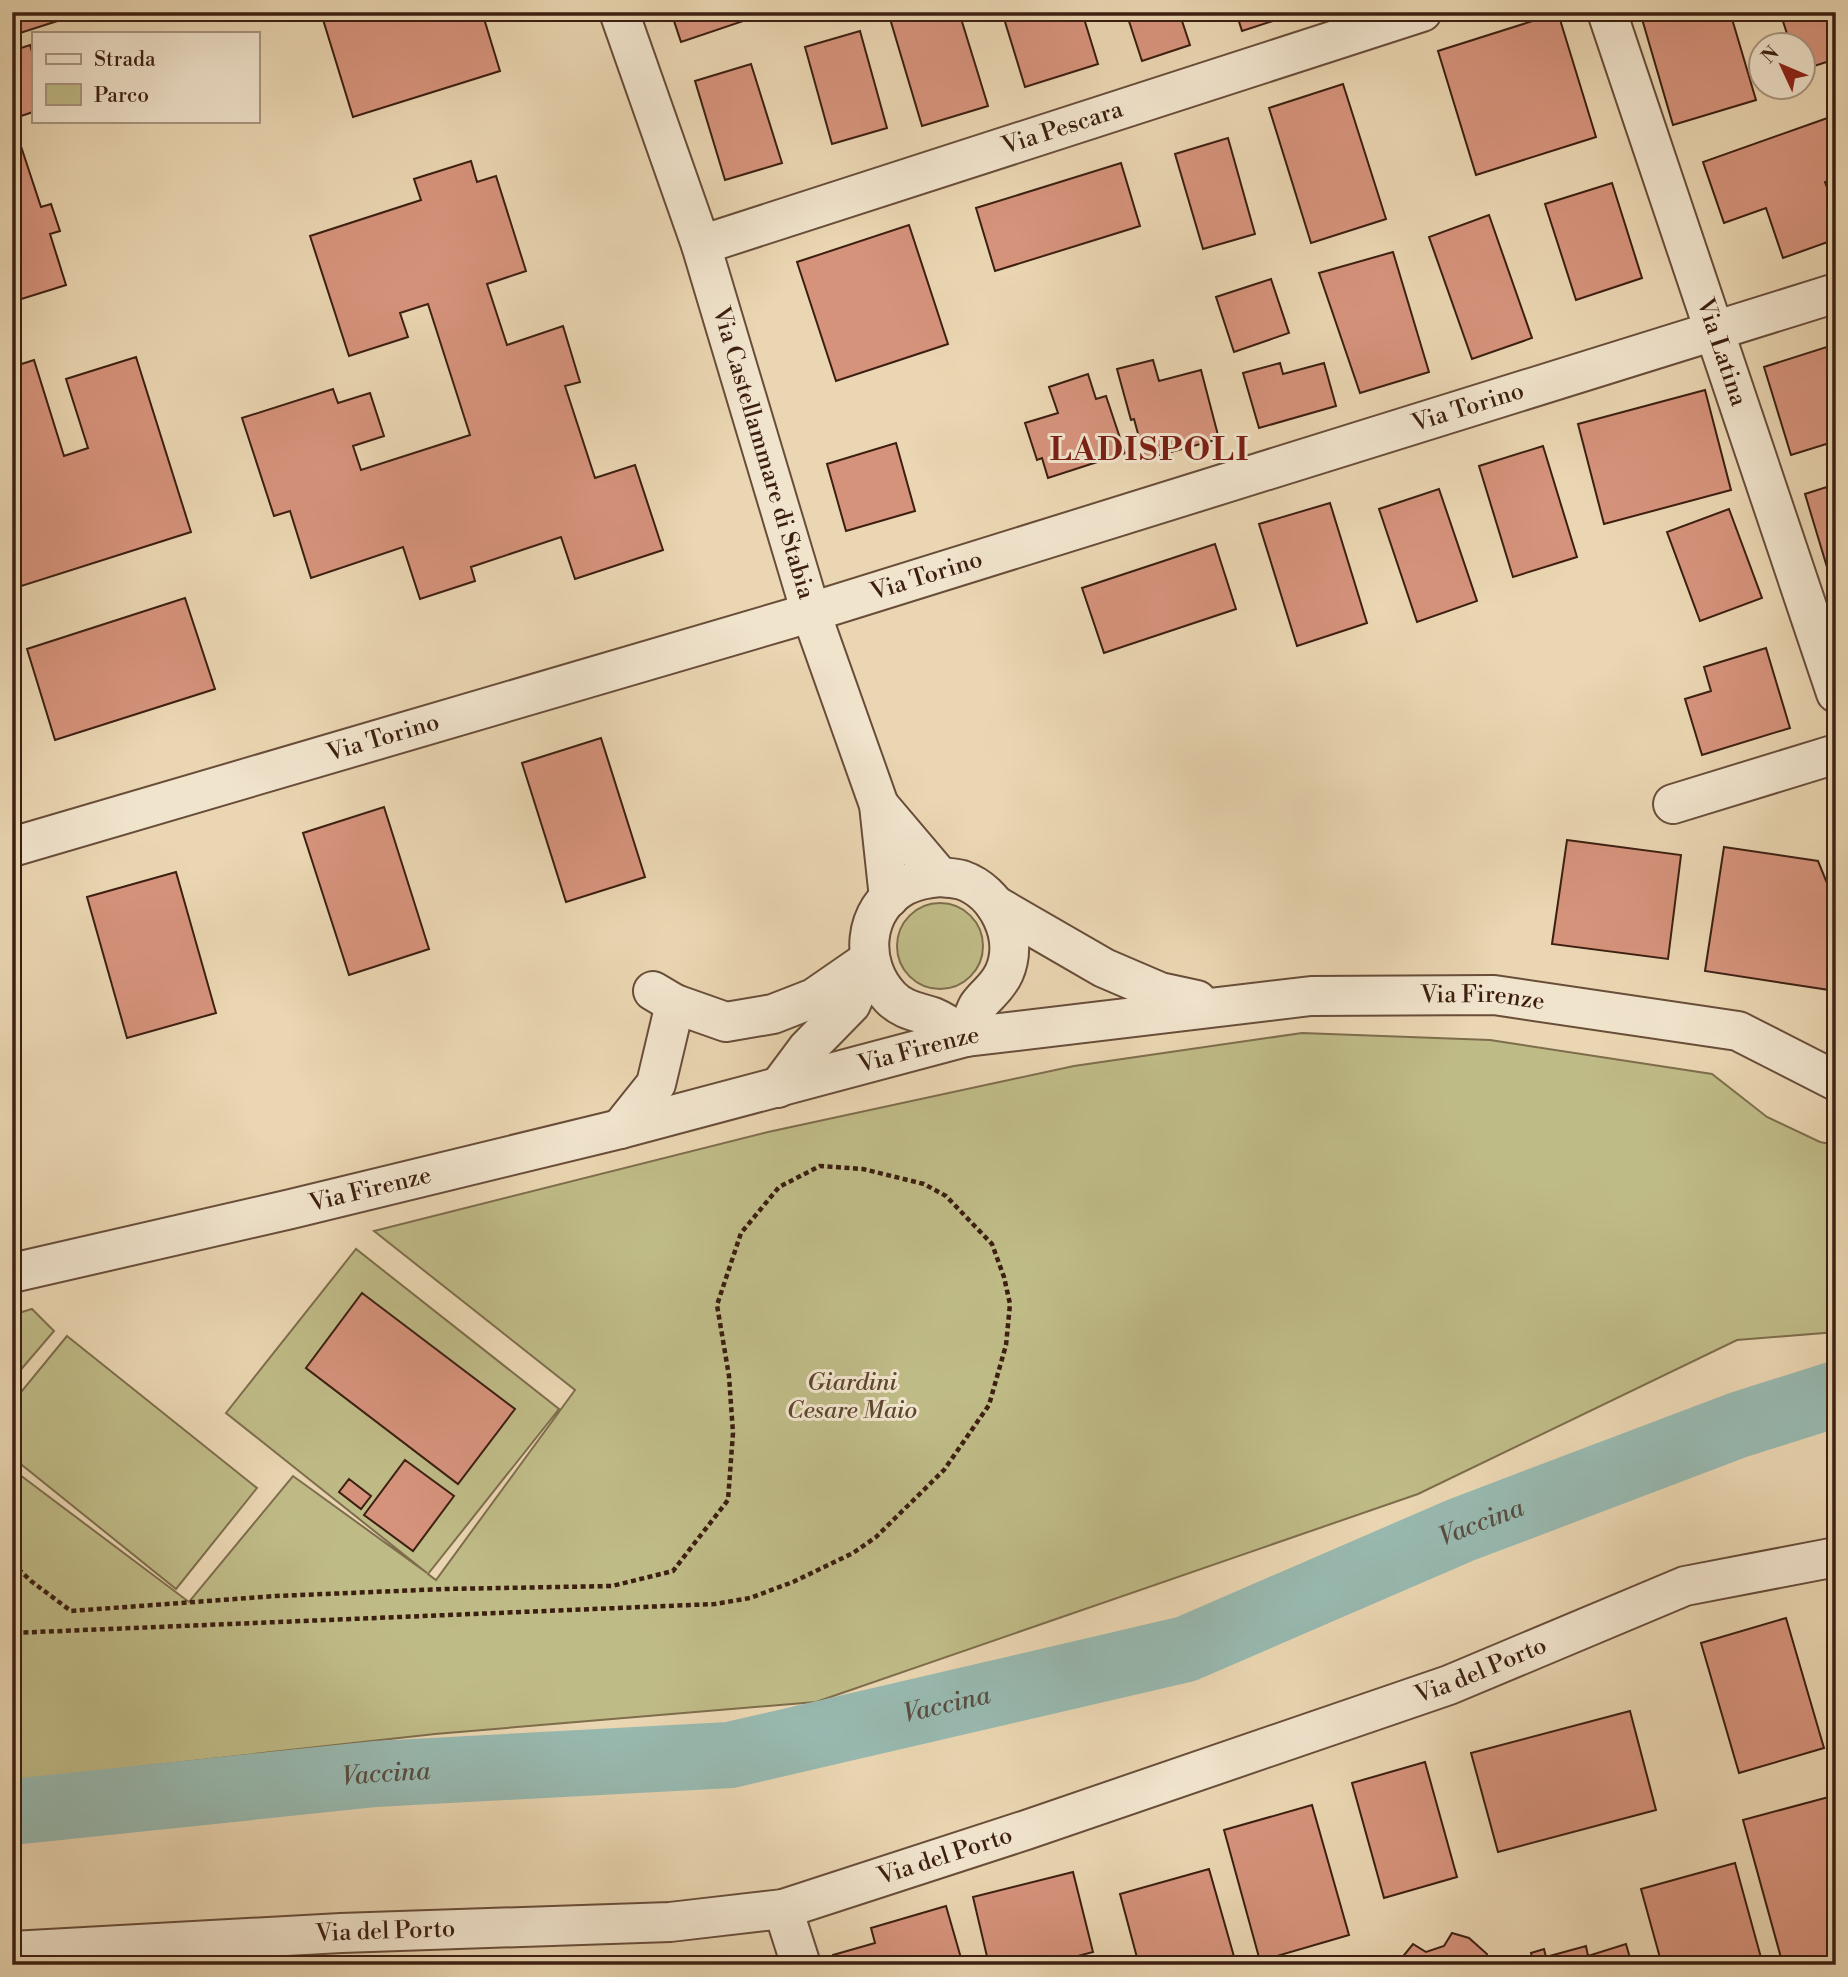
<svg xmlns="http://www.w3.org/2000/svg" width="1848" height="1977" viewBox="0 0 1848 1977" font-family="'Libre Bodoni',serif">
<rect width="100%" height="100%" fill="#ead6b2"/>
<filter id="stains"><feTurbulence type="fractalNoise" baseFrequency=".00286" numOctaves="4"/><feColorMatrix values="0 0 0 0 .2 0 0 0 0 .09 0 0 0 0 .02 0 0 0 .5 -.17"/></filter>
<radialGradient id="worn" r=".72"><stop offset=".6" stop-color="#630" stop-opacity="0"/><stop offset="1" stop-color="#630" stop-opacity=".3"/></radialGradient>
<path fill="#bfbb87" stroke="#7e6d4c" stroke-width="2" fill-rule="evenodd" d="M897 946a43 43 0 1 1 86 0a43 43 0 1 1-86 0Z
M1302,1033L1490,1040L1712,1074L1767,1117L1820,1142L1836,1145V1332L1737,1340L1418,1494L816,1702L435,1734L12,1781V1469L189,1602L293,1476L427,1573L226,1413L356,1249L559,1409L428,1574L436,1580L575,1390L374,1231L768,1132L1074,1066ZM363,1294L458,1484L306,1368Z
M32,1309L54,1331L12,1380V1315Z
M67,1336L257,1488L176,1589L12,1457V1403Z"/>
<g fill="none" stroke-linecap="round" stroke-linejoin="round">
<path stroke="#98b9b0" stroke-width="66" id="s1" d="M12,1812L375,1774L730,1755L1186,1649L1461,1530L1738,1425L1836,1394"/>
</g>
<path fill="#d6937c" stroke="#3c1f11" stroke-width="2" d="M12,12H72L73,16L20,33L17,25L12,26Z
M325,12H482L500,71L353,117L321,13Z
M671,12H770L681,42Z
M888,12H959L988,106L922,126Z
M1002,12H1082L1098,64L1025,87Z
M1126,12H1179L1190,45L1142,61Z
M1236,12H1287L1288,16L1242,31Z
M1640,12H1730L1756,100L1673,125Z
M1780,12H1836V59L1802,70V46H1791Z
M1558,13L1596,137L1476,175L1438,51Z
M860,31L887,128L832,144L805,47Z
M30,45L33,55V112L12,119V51Z
M751,64L782,163L725,180L695,81Z
M1343,84L1386,219L1311,243L1269,108Z
M1836,115V178L1825,182L1836,212V239L1783,258L1766,208L1724,223L1703,162Z
M12,119L41,207L51,204L60,231L50,234L66,285L12,302Z
M1228,138L1255,234L1203,249L1175,154Z
M471,161L477,182L496,176L526,271L487,284L507,345L563,326L580,382L565,386L595,478L635,465L663,550L575,579L561,537L471,567L475,581L420,599L403,547L311,578L290,511L274,516L242,418L333,389L338,403L370,393L384,436L353,446L361,470L470,435L428,304L400,313L408,337L349,356L310,236L421,200L414,179Z
M1121,163L1140,226L995,271L976,208Z
M1612,183L1642,278L1576,300L1545,204Z
M1489,215L1532,338L1472,359L1429,237Z
M909,225L948,344L836,381L797,262Z
M1393,252L1429,372L1360,393L1319,273Z
M1271,279L1289,333L1234,352L1216,297Z
M1836,344V441L1791,455L1764,367Z
M136,357L191,532L12,589V367L34,360L64,456L88,448L66,379Z
M1153,360L1159,381L1201,370L1219,439L1145,459L1134,419L1131,420L1117,369Z
M1280,363L1283,374L1324,363L1336,406L1259,428L1243,373Z
M1088,374L1096,399L1106,396L1125,453L1048,478L1042,458L1037,460L1025,423L1058,413L1049,387Z
M1705,390L1731,490L1604,524L1578,424Z
M896,443L915,511L846,531L827,464Z
M1543,446L1577,557L1513,577L1479,466Z
M1836,484V575L1830,577L1805,494Z
M1439,489L1477,601L1417,622L1379,509Z
M1330,503L1367,623L1297,646L1259,524Z
M1729,509L1762,598L1700,621L1667,532Z
M1215,544L1236,609L1104,653L1082,588Z
M185,598L215,689L55,740L27,649Z
M1766,648L1790,728L1702,755L1685,699L1711,691L1704,667Z
M601,738L645,877L566,902L522,763Z
M384,807L429,949L349,975L303,833Z
M1567,840L1681,855L1668,959L1552,944Z
M1724,847L1818,861L1836,905V991L1705,971Z
M176,872L216,1013L127,1038L87,897Z
M362,1293L515,1409L458,1484L306,1368Z
M405,1460L454,1496L413,1551L364,1515Z
M349,1479L371,1496L361,1509L339,1492Z
M1786,1618L1824,1748L1739,1773L1701,1643Z
M1630,1711L1656,1810L1498,1852L1471,1753Z
M1425,1762L1457,1877L1384,1898L1352,1783Z
M1836,1795V1959L1815,1965H1783L1743,1820Z
M1312,1805L1349,1935L1260,1961L1224,1830Z
M1735,1863L1763,1965H1662L1641,1889Z
M1209,1869L1235,1960L1217,1965H1139L1120,1894Z
M1073,1872L1093,1952L1044,1965H989L973,1897Z
M946,1906L963,1965H836L833,1955L875,1943L871,1928Z
M1452,1933L1469,1938L1487,1954L1483,1965H1396L1413,1944L1426,1952L1444,1946Z
M1626,1944L1632,1965H1534L1531,1953L1544,1949L1546,1957L1586,1946L1588,1956Z"/>
<g fill="none" stroke-linecap="round" stroke-linejoin="round">
<g stroke="#684d39" stroke-width="42">
<g id="minor">
<path id="s2" d="M619,12L701,245L811,613L879,805L889,898"/>
<path id="s3" d="M1607,12L1836,693"/>
<path id="s4" d="M701,245L1422,12"/>
<path d="M1673,804L1836,754"/>
<path d="M879,805L940,877"/>
<path id="s5" d="M12,847L789,619L1836,293"/>
<path d="M940,877C947,878 955,878 962,880C997,892 1020,937 1004,973C996,990 986,994 978,1006C973,1015 970,1027 966,1037C956,1030 945,1022 933,1017C918,1012 902,1010 890,997C859,964 862,910 904,886C916,880 927,878 940,877Z"/>
<path d="M995,905L1104,968L1160,992L1197,1000"/>
<path d="M653,991L675,1004L726,1022L773,1014L814,998L869,960"/>
<path d="M778,1088L807,1049L851,1004L869,962"/>
<path d="M620,1129L656,1084L675,1004"/>
<path id="s6" d="M12,1273L291,1209L620,1129L966,1037L1311,996L1494,995L1738,1031L1836,1081"/>
<path d="M783,1909L801,1965"/>
<path id="s7" d="M12,1951L341,1933L670,1922L783,1909L1026,1830L1449,1685L1685,1586L1836,1557"/>
</g>
</g>
<path stroke="#3c1f11" stroke-width="4.5" stroke-dasharray="5 3.5" stroke-linecap="butt" d="M12,1563L31,1581L71,1611L276,1596L445,1589L612,1586L673,1571L728,1500L733,1433L729,1376L717,1305L741,1233L779,1187L820,1166L863,1169L924,1184L946,1196L992,1244L1004,1277L1010,1304L1006,1345L989,1405L944,1470L876,1537L853,1553L793,1582L750,1598L715,1604L12,1633"/>
<use href="#minor" stroke="#f1e4cd" stroke-width="38"/>
</g>
<g text-anchor="middle" dominant-baseline="central" stroke-width="6" stroke-linejoin="round" paint-order="stroke">
<g font-size="24" fill="#3c1f11" stroke="#f1e4cd">
<text stroke="none"><textPath href="#s4" startOffset="380">Via Pescara</textPath></text>
<text stroke="none"><textPath href="#s3" startOffset="359">Via Latina</textPath></text>
<text stroke="none"><textPath href="#s5" startOffset="1521">Via Torino</textPath></text>
<text stroke="none"><textPath href="#s2" startOffset="464">Via Castellammare di Stabia</textPath></text>
<text stroke="none"><textPath href="#s5" startOffset="954">Via Torino</textPath></text>
<text stroke="none"><textPath href="#s5" startOffset="387">Via Torino</textPath></text>
<text stroke="none"><textPath href="#s6" startOffset="1502">Via Firenze</textPath></text>
<text stroke="none"><textPath href="#s6" startOffset="934">Via Firenze</textPath></text>
<text stroke="none"><textPath href="#s6" startOffset="368">Via Firenze</textPath></text>
<text stroke="none"><textPath href="#s7" startOffset="1510">Via del Porto</textPath></text>
<text stroke="none"><textPath href="#s7" startOffset="943">Via del Porto</textPath></text>
<text stroke="none"><textPath href="#s7" startOffset="374">Via del Porto</textPath></text>
</g>
<g font-size="24" font-style="italic" fill="#5d462e" stroke="#f1e4cd">
<text x="852" y="1383">Giardini<tspan x="852" dy="28">Cesare Maio</tspan></text>
</g>
<g font-size="26" font-style="italic" fill="#584d41" stroke="#f1e4cd">
<text stroke="none"><textPath href="#s1" startOffset="1510">Vaccina</textPath></text>
<text stroke="none"><textPath href="#s1" startOffset="943">Vaccina</textPath></text>
<text stroke="none"><textPath href="#s1" startOffset="376">Vaccina</textPath></text>
</g>
<g font-size="32" font-weight="bold" letter-spacing="2" fill="#7a1f14" stroke="#f1e4cd">
<text x="1150" y="450">LADISPOLI</text>
</g>
</g>
<rect width="1848" height="1977" fill="none" stroke="#ead6b2" stroke-width="42"/>
<rect x="14" y="14" width="1820" height="1949" fill="none" stroke="#3c1f11" stroke-width="3.5"/>
<rect x="21" y="21" width="1806" height="1935" fill="none" stroke="#3c1f11" stroke-width="2"/>
<rect x="32" y="32" width="228" height="91" fill="#f1e4cd" stroke="#a99582" stroke-width="2"/>
<rect x="46" y="54" width="35" height="10" fill="#f1e4cd" stroke="#a99582" stroke-width="2"/>
<text x="94" y="66" font-size="21" fill="#3c1f11">Strada</text>
<rect x="46" y="84" width="35" height="21" fill="#bfbb87" stroke="#a99582" stroke-width="2"/>
<text x="94" y="102" font-size="21" fill="#3c1f11">Parco</text>
<g transform="translate(1782 66) rotate(314)"><circle r="33" fill="#f1e4cd" stroke="#a99582" stroke-width="2"/>
<path d="M0-5L12 26L0 18L-12 26Z" fill="#8f2418"/>
<text y="-10" font-size="19" font-weight="bold" text-anchor="middle" fill="#3c1f11">N</text>
</g>
<rect width="100%" height="100%" filter="url(#stains)"/>
<rect width="100%" height="100%" fill="url(#worn)"/>
</svg>
